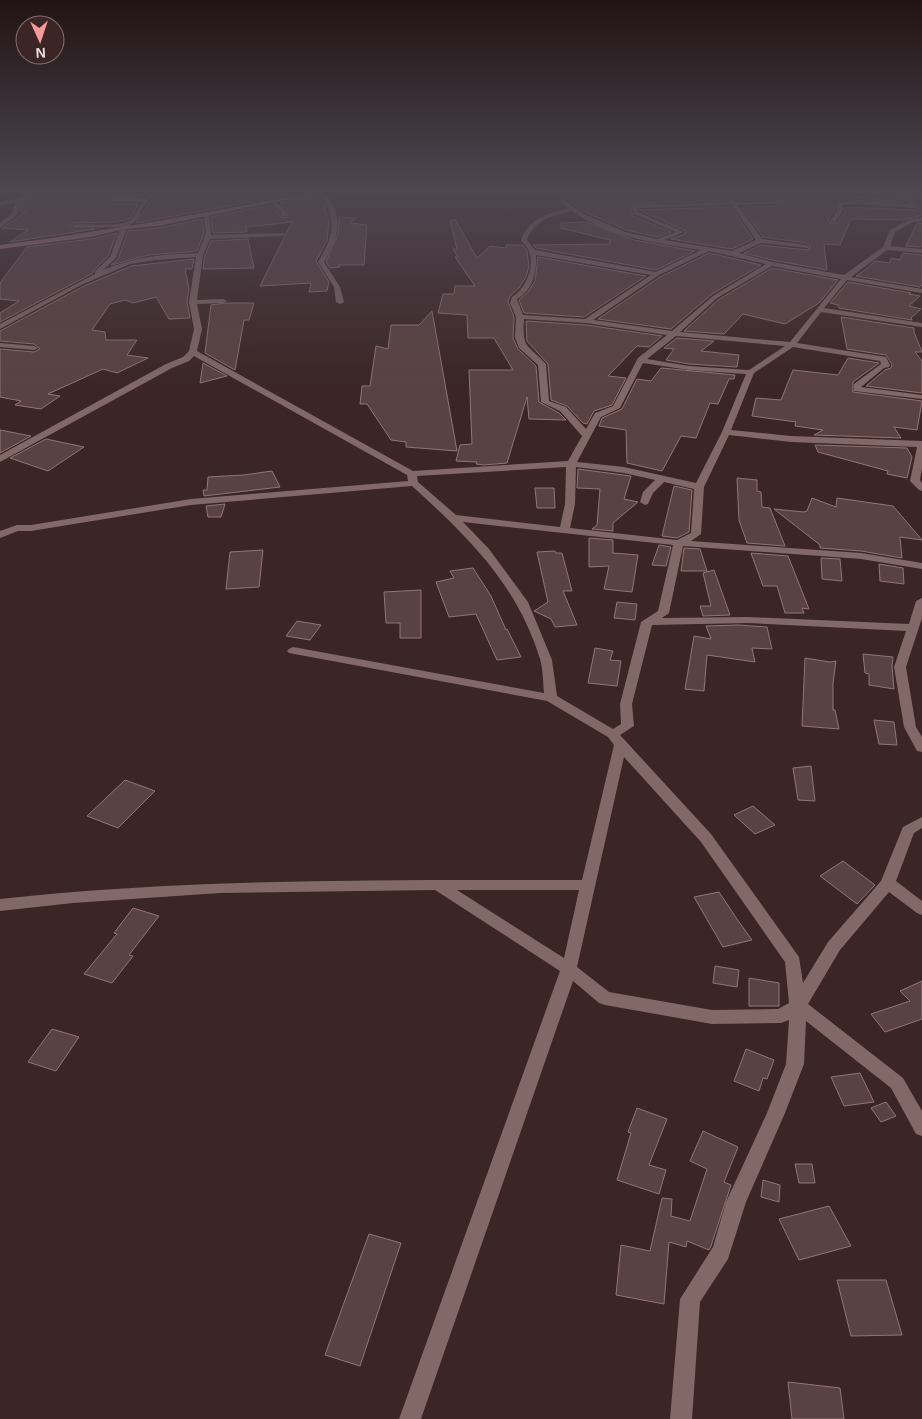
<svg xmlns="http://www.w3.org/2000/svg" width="922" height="1419" viewBox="0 0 922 1419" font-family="Helvetica,sans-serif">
<rect width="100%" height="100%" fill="#3b2525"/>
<path fill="#5b4242" stroke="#927675" d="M46,189H151L144,196L110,198L113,204H138L131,218L126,220L112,222L72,223L70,226L74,230L95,229L10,242L28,230L2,228L26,212H20L23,202Z
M161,189H253L255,193L251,197L255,201L136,223L144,210Z
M263,189H291L286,195L266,199L263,197L265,193Z
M569,189H683L684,190L715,191L721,193L726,200L629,204L633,216L671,232L657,237L626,230L585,212L568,200Z
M805,190H854L858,193L892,192L903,202L862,198L843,200L835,203V210L828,220L830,223H837L845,212V207L915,210L919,208V205L904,192L922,194V215L904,220L851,219L840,245L824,244L827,270L772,260L744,253L761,245L808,250L810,246L806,243L763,237L742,207L780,206L783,200H736L732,193L809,194Z
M318,195L324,205L329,221L327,241L316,261L329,282L327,291L309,292L311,283L260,286L292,222L246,227L247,232L213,233L211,217L271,205L279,213L281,217L286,218L288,211L280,203Z
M731,207L753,239L732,249L671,239L685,234L686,231L639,210Z
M339,217L356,218L350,223L367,225L364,265H339L340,267L330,268L326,262L338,234Z
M202,219L204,233L197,251L149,255L111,265L118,259L128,231L158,228Z
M455,219L477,258L490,246L506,248V245H523L527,251L529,266L526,277L519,288L510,296L508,302L514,317L513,338L518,349L536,366L539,402L559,413L566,420L529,419L527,397L507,463L484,465L476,464L477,462L456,461L460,445L472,444L469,370H513L494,338H468L467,315L438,313L443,294H454L455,286H475L455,257H458L453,249H457L450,221Z
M586,222L634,240L695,251L656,270L536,248L533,245L609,244L610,240L561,228V223Z
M917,223H922V247L906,246Z
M117,233L108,256L94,270L93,273L0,322V313L19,301L0,299V283L27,247L91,239Z
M248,239L254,268L203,269L205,256L211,241Z
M709,253L761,265L712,294L671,329L598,319L660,277Z
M903,253L922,255V285L920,287L856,276L865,270L875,261L890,263L891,258L900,260Z
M538,257L646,276L584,317L524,313L519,300L528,292L535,281Z
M194,259L192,269H185L189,289L187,302L190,318L169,319L156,297L133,303L125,300L110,304L92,330L105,332L106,340H137L127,355L148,358L117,373L103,369L48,394L60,396L41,409L15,405L21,401L0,397V349L34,352L40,349L34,344L0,341V331L82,287L131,266Z
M772,268L838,280L819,303L785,324L743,314L724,334L684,331L718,300Z
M848,282L911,293L909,294L920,296L909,306L921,309L911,318L912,320L839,308L838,305L830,303Z
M226,303H254L249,320H244L235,370L205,353L211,305Z
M432,311L457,451L406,447V442L391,440L367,404H360L362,386H370L376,346L388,349L391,325H419Z
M841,317L914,328V332L922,352H915L922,361V393L866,386L885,370L891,368L892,364L886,355L847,349Z
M526,321L586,325L662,336L649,347L637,346L608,376L626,378L612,405L594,411L587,424L583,423L567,406L551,400L548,364L527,341Z
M677,338L714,341L701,351L739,355L737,367L689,364L666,360L674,349L664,348Z
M848,358L879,363L853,382V392L922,401L917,430L894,427L901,438L814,435L823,430L795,426L796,422L752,416L756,398L781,400L793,370L838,375Z
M203,363L227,376L200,383Z
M661,368L735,375L734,379H729L718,404L710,403L696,438L681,436L662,471L627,463L626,430L599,426L602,418L622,409L637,379L651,381Z
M0,430L31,436L0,453Z
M46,439L84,447L48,471L10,458Z
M815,445L907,448L912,457L907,478L887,474L888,471L818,452Z
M578,469L631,476L624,499L638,502L613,523V531L592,529L597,525L600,489L577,488Z
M272,471L280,487L204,496L203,490H207L208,477L244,475Z
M737,478L757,480V491L761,492L762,507L770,508L785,546L747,543L739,520Z
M674,486L692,490L689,532L677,538L662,536Z
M535,488H554L555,508H537Z
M812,498L836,507L837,498L893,506L922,540L900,537L902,558L861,551L820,548V545L774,509L804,512L807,511Z
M225,504L221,517H208L206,506Z
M589,538L613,540V553L638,555L632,592L604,589L609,566L589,567Z
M659,545L671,547L666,566L652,565Z
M684,548L700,549L707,571H681Z
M263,550L259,587L226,589L230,552Z
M555,551L556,553H562L572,591H563L577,625L555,627L551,619L534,611L548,602L537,552Z
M751,553L788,556L809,609L802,608L804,613H785L777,586H763Z
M821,558L840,559L842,581L822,579Z
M879,564L903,568L904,584L880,581Z
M473,568L491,596L506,630L507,629L521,657L497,660L476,614L449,617L436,582L454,578L450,571Z
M714,570L730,615L703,616L700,606H711L703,573Z
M421,590V638H400V623H386L384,592Z
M617,602L637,604L635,620L614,618Z
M297,621L321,625L310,640L286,636Z
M738,625L767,627L772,649L752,648L755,662L707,655L704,691L685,689L694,636L711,639L706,626Z
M595,648L613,651L610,660L621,661L617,686L588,683Z
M863,654L893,657L892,667L894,689L869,685V674L865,673Z
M805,658L830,662L836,661L833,683V710H835L839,729L802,726Z
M874,720L894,722L897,745L879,744Z
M811,766L815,801L798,800L793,768Z
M125,780L155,791L118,828L87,816Z
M753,806L775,825L755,834L734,815Z
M843,861L875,885L857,904L820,876Z
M719,892L739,922L752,940L723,947L694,897Z
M133,908L159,916L129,955L133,956L112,983L84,974L117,934L114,933Z
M715,966L739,970L737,987L713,983Z
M749,978L779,983V1006H749Z
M922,981V1019L885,1032L871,1014L910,1001L900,991Z
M52,1029L79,1037L56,1071L28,1062Z
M746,1049L774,1060L767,1079L763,1078L759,1091L734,1081Z
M860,1073L874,1102L844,1106L831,1077Z
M886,1102L896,1116L881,1122L871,1108Z
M637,1108L667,1119L649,1165L666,1170L659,1194L617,1180L631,1133L628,1132Z
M703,1131L738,1147L724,1182L731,1185L711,1246L709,1250L687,1241L686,1247L669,1242L664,1304L616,1295L621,1245L650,1251L662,1198L672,1199L671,1216L690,1221L707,1169L690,1161Z
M795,1164H812L815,1183H799Z
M763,1180L780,1185L779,1202L761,1197Z
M829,1206L851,1246L799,1260L779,1219Z
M369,1234L401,1243L360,1366L325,1355Z
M837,1280H886L902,1335L851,1336Z
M788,1382L840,1388L844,1419H792Z"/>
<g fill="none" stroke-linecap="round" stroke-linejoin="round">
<path fill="#836868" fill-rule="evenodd" d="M37,189H44L22,201L16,216L0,228V223L11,214L16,202L0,206V202L18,199Z
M153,189H159L142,209L138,219L127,228L116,258L103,270C134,257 164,254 198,253L206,233L203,215L206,213L209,215L211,235L285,233L283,236L210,239L203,255L197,300L223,299L227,301L223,303L197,304L202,329L197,351L413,471L568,461L582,436L560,411L541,402L538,365L519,348L515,337L516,317L510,303L512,297C525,289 534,269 530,254C529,249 524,244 521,240C529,218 547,214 568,208L560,202L561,189H567L566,201L584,214L625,232L657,239L676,232L634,214L631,205L730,202L723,192L725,189H731L729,192L735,202L782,201L780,204L738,205L762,239L806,245L808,246V248L761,243L739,253L772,262L844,275L883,247L890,230L909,220L922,217V221L913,222L895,232L890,246L922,249V253L887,250L851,277L922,289V293L847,280L824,308L922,323V327L821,312L797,343L886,357L890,365L889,367L884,368L861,387L922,395V399L854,391V384L881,364L880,361L793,347L754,373L731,430L791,436L922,441V468L920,480L922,483V491L919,490L910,481L917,447L791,442L729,435L704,487L701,534L691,541L861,553L922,563V569L861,559L683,546L669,613L662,618L748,617L909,624L916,601L922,598V618L906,667L916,727L922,737V752L917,751L904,727L894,667L906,631L748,623L652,625L632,704L634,726L620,735L711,834L799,957L803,983L828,942L881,881L903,827L922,817V828L914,833L896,881L922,901V915L917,913L889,892L840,950L808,1004L903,1078L922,1111V1136L916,1134L891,1088L806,1021L804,1064L785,1113L746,1202L728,1259L700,1302L692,1419H670L680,1299L713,1247L726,1202L767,1113L786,1064L789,1020L781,1023L712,1024L605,1005L599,1003L573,981L421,1419H399L560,971L435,890L220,893L73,903L0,911V899C194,878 387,880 582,880L614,745L608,737L547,701L289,653L287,651L289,649L293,647L544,693C543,682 543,669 540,659C517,584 468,537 412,486L191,505L31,531H18L0,538V531L17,525H31L191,499L408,481L407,475L194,356L189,361L172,368L0,462V455L166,364L183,357L189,351L194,329L189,302L196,257L155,260L130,264L81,285L0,329V324L95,274V271L110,257L121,227L74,228L72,225C87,223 121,228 132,219C136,214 138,207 142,202H113L111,199L145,198ZM732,205L756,240L732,251L664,240L684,232L638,212L637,208ZM572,211C610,238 657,243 701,250L656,272L535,250L527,240C534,219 553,216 572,211ZM709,251L766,264L713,296L672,331L593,320L659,275ZM536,255L651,275L585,319L523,315L517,299C533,291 537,271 536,255ZM772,266L841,279L790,342L680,332L717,298ZM524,319L586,323L667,335L638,358L613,406L595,413L586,429L566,407L549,401L546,364C528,344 522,350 524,319ZM676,336L785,346L749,370L689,366L647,359ZM643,363L689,370L746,374L722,432L696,483L624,467L577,462L601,417L620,408ZM566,467L565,504L560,527L456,515L418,482L417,476ZM576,467L624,473L655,480L643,492L640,502L645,505L648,504L653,493L664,482L694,489L691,533L677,540L570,528L575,504ZM463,522L673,545L658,611L641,622L620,704L621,724L613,729L557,696L552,660L528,602L489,549ZM624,757L701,842L785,962L789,1003L778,1009L712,1010L609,992L577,967ZM457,890H579L564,958Z
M255,189H261L263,194L260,197L264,200V205H260L258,201L253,197L257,194Z
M891,189H897L918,206L915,208L856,204L843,205V211L835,222L830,221L837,211V204C853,196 890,203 909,204Z
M317,190H321C345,213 340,236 324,262L340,287L344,302L340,304L336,302L334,287L318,262C329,244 337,227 327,206C325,200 318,195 317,190Z
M270,200H274L286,211V216H282L281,212L270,202Z
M0,343L34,346L38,348L34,350L0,347Z"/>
<path fill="#a67878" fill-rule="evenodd" d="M330,189H340L158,226L124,229L91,237L0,249V245C111,231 220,210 330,189Z"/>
</g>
<linearGradient id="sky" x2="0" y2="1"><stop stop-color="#201414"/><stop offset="0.49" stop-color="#4f4651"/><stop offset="1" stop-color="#4f4651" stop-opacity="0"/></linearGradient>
<rect width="922" height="387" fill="url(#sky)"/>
<g transform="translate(40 40) rotate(177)"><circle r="24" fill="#3b2525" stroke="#826f6e"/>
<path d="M0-4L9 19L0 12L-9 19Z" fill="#f59b9b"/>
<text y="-8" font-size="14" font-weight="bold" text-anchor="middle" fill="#eddddc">N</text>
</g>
</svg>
